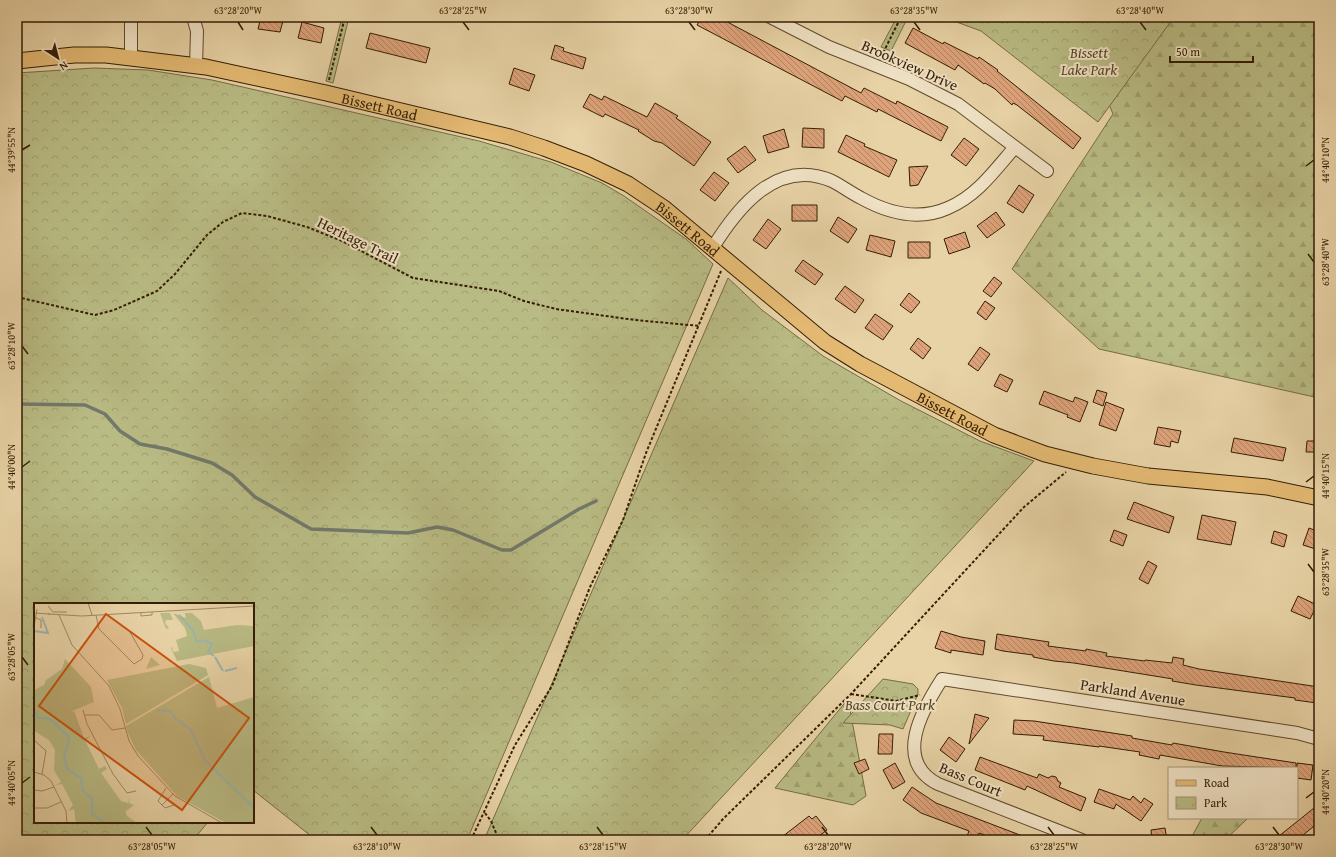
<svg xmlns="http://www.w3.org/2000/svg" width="1336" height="857" viewBox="0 0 1336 857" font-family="'Gentium Book Plus',serif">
<defs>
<pattern id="forest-firs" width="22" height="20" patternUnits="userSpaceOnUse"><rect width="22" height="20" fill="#b9bb84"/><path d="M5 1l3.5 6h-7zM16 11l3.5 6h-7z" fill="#a0a070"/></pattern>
<pattern id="park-crowns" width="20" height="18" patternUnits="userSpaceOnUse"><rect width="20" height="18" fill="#b9bb84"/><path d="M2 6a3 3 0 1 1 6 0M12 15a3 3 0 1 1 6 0" fill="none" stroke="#a0a070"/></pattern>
<pattern id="building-back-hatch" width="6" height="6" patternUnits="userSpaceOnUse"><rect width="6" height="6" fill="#dea37a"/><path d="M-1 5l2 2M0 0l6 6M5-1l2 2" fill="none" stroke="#b58462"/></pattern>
</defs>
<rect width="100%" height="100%" fill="#e8d3a6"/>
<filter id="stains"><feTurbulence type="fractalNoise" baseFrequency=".005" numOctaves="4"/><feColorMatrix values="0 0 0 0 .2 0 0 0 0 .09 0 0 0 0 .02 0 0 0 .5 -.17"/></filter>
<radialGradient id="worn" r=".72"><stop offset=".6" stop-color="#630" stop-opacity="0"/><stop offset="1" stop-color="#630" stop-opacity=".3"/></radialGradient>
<path fill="url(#forest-firs)" stroke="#766c44" d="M1034,17H1319V398L1099,349L1012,269L1113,114L1100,82Z
M848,699L866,796L853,805L775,788Z
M1202,818H1248L1225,840H1190Z"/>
<path fill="url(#park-crowns)" stroke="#766c44" d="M342,17H349L333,83L326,81Z
M897,17H908L891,51L881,47Z
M943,17H1174L1098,122L981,31Z
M94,68L148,70L212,80L479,141L551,162L602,183L624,196L686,239L713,264L467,840H316L253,790V604H35V822H208L193,840H17V73Z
M728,278L762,310L823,356L901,401L980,441L1034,461L682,840H484Z
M883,679L913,684L918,689V694L903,729L890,725L843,723Z"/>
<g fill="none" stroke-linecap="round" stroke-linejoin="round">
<path stroke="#72796b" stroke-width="3.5" d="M17,404L85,405L105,414L120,431L140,444L167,449L212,463L232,475L255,497L311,529L408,533L437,527L453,530L502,550H511L579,509L596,501"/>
</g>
<path fill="url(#building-back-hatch)" stroke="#341d03" d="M261,17H284L280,32L258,29Z
M702,17H718L861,93L864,88L896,104L897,101L948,127L941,141L878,109L877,112L845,96L842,101L697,25Z
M302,22L324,28L321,43L298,38Z
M913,28L943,44L944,42L978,59L979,57L998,70L997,71L1081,138L1073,149L1017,105L1013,103L1012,105L995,89L985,83L984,84L958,65L955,70L905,43Z
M370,33L430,48L426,63L366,48Z
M555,45L564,48L563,51L586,58L583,69L551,59Z
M514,68L535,75L529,91L509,84Z
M590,94L602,100L604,96L647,117L655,103L678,116L676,118L711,142L694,166L662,143L654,141L638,131L639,130L605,114L603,117L583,107Z
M803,128L824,129V148L802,147Z
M784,129L789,147L768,153L763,136Z
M846,135L865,144L864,146L897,160L889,177L838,152Z
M964,138L979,149L966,166L951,155Z
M745,146L756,160L738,173L727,159Z
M928,166L918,185L910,186L909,167Z
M714,172L729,183L715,201L700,190Z
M1019,185L1034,195L1023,213L1007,203Z
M792,205H817V221H792Z
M996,212L1005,225L987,238L977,226Z
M838,217L857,229L848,243L830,231Z
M768,219L781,229L766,249L753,240Z
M965,232L970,247L949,254L944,239Z
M870,235L895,241L891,257L866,250Z
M908,242H930V258H908Z
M803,260L823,274L815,285L795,271Z
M994,277L1002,283L991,297L983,291Z
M845,286L864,300L855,313L835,299Z
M909,293L920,302L911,313L900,305Z
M985,301L995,308L986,320L977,313Z
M875,314L893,326L883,340L865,328Z
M918,338L931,348L923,359L910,349Z
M980,347L990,354L978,371L968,364Z
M1000,374L1013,380L1007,392L994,386Z
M1097,390L1107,393L1103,406L1093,402Z
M1044,391L1073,402L1075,397L1088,402L1080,422L1067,417L1068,415L1039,404Z
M1106,402L1124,409L1116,431L1099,425Z
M1158,427L1181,431L1178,443L1171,441L1170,447L1154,444Z
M1234,438L1286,448L1283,461L1231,452Z
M1307,441H1317V452H1306Z
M1134,502L1174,517L1169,533L1127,519Z
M1202,515L1236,522L1231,545L1197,539Z
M1309,528L1319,532V550L1303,545Z
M1114,530L1127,535L1123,546L1110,541Z
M1274,531L1287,535L1284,547L1271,543Z
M1148,561L1157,566L1148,584L1139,579Z
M1298,596L1317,605L1310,619L1291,611Z
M941,631L961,637L985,641L983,655L951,650V653L935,648Z
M997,634L1049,642L1048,646L1086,651V649L1107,653L1106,656L1145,661V660L1172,663L1173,657L1184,659L1183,665L1199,669L1319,687L1317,703L1295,700V698L1196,685L1172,681L1173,679L1074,663L1054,661L1033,657V655L1003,651L995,649Z
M975,714L989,718L969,744Z
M1014,720L1034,721L1132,736V738L1172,745L1173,743L1224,752L1296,763V768L1222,766L1160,755L1159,759L1139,755L1140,752L1099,746V747L1043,740L1044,736L1013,734Z
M879,734H893L892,754H878Z
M949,737L965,749L956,762L940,750Z
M980,757L1037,778L1039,774L1048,778L1052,776L1056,777L1058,781L1061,783L1059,787L1086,798L1081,811L1027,786L1025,790L975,770Z
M865,759L869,769L859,774L854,763Z
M895,763L905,782L893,789L883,770Z
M1297,763L1313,765L1311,780L1297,778Z
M912,787L936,803L1033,840H997L979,833L976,840L967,836L969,831L921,813L903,800Z
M1099,789L1130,800L1133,796L1141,803L1144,798L1153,804L1141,821L1116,804L1114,809L1094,802Z
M1319,804V822L1297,840H1274Z
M809,816L812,819L816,816L827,830L814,840H778Z
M1165,828L1167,840H1152L1151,830Z"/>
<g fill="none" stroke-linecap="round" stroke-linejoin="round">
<g stroke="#614a2c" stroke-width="14">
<path id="minor" d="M193,17L197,31L196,66
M770,17L829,47L909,79L958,104L1047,171
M131,58V17
M712,249C737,208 777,157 832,181C842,186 851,193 861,198C888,213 919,221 948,208C977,196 995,170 1015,147
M1082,840L938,784C893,761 922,710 942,679L1297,733L1319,739"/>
</g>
<g stroke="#341d03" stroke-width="17">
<g id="major">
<path id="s1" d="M17,61L74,55H106L206,67L326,93L510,137L544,148L586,164L628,184L664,208L825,342L860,364L994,435L1045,454L1093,466L1148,476L1267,487L1319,498"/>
</g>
</g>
<path stroke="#341d03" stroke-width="2" stroke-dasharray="3 2" stroke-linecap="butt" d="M881,57L901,17
M329,80L345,17
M17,297L95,315L114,310L157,291L175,274L207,235L223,222L242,213L267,216L307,227L342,241L413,278L499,291L524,301L556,309L635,320L700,326
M851,694L896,701L920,695
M485,813L491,821L499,840
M471,840L515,745L552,686L590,587L623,520L646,453L721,271
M705,840L723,819L851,694L1024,507L1066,472"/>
<use href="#minor" stroke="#f0e2c5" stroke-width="12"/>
<use href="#major" stroke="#e4ba73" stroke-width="15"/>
</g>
<path fill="none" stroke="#341d03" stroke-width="1.5" d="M238,22L243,30M463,22L469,30M689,22L695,30M914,22L920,30M1140,22L1146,30M22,150L30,145M1306,166L1314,160M1308,254L1314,262M22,346L28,354M22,467L30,461M1306,482L1314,476M1308,564L1314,572M22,657L28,665M22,783L30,777M1306,798L1314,792M146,827L152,835M371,827L377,835M597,827L603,835M822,827L828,835M1048,827L1054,835M1273,827L1279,835"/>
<g text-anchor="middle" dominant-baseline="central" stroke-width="4" stroke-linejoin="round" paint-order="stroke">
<g font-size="15" font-style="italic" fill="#554423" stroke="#f0e2c5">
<text x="1089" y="52">Bissett<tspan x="1089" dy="17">Lake Park</tspan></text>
<text x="890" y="704">Bass Court Park</text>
</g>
<g font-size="15" fill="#341d03" stroke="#f0e2c5">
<text transform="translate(910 65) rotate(24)">Brookview Drive</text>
<text stroke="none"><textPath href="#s1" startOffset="368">Bissett Road</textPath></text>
<text stroke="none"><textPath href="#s1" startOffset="704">Bissett Road</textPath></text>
<text transform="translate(358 240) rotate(26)">Heritage Trail</text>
<text stroke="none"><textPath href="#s1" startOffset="1028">Bissett Road</textPath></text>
<text transform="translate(1133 692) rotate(9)">Parkland Avenue</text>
<text transform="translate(971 779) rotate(23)">Bass Court</text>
</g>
</g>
<g transform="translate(34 603)">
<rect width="220" height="220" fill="#e8d3a6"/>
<path d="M126,10H136L139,17H132L131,20L135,25L132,26Z" fill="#b9bb84"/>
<path d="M139,10L152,15L151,10H158L167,18L170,27L203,22L220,23V43L143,58L137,45L140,44L138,46L140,49L145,48L142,37L153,33L151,25ZM117,54L126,62L112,66ZM31,56L57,84L60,99L38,108L36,113L63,173L59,220H42L40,199L21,144L14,134L0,125V87L10,82L12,77L28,66Z" fill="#b9bb84"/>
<path d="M90,204L93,213L103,220H59L55,215L56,209Z" fill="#b9bb84"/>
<path d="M155,61L172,65L174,72L92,121L88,105L73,77ZM175,74L183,105L220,94V220H192L143,193L102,147L93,128L92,123ZM40,108L50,135L57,133L51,137L65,166L71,163L73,166L67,170L87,198L94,200L96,193L95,200L100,202L83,215L84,220L75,218L76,220H73L62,215L59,209V195L51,188L50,175L34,161L35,134L17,116ZM12,116L33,137V142L29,148L30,162L36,171L47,177L46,187L58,201L57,212L63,218L70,220H42L40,206L34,208L39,202L28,181L21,182L27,179L20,167L21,147L15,137L0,128V122Z" fill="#b9bb84"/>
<path fill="none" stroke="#9bb6b1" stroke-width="2" d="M145,12L159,27L163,39L170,37L178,41L174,49L180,53M0,28L14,30L8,14M181,54L189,68M191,68L203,65M0,105L3,114L16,116L34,133L35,139L30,151L33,166L47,175L49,188L58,196V211L71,220M123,107L136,108L142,116L156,126L171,157L220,205"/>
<path fill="none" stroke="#a08a65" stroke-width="1" d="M54,0L58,12M14,3L19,9H33M0,10L16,11M107,10V13L118,12V9M14,11L48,13L220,3M25,12L38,42L75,83L86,106L95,138L104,153L141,193L188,220M62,12L65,26L100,61L108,56L109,52L96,29M2,15L7,17V25M0,24L3,6M49,107L53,121L79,171L93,190L102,188M51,112H65L78,127L91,125M0,137L12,148L8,171M0,169L10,172L17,178L32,208L33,220M132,185L124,198L131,205L140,202M0,187L8,188L20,184M128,202L139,191M0,205H13L27,199"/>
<path fill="#cd500b" fill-opacity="0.15" stroke="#cd500b" stroke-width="2" d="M72,11L215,115L148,207L5,103Z"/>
<rect width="220" height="220" fill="none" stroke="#341d03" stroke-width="2"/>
</g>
<rect width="1336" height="857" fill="none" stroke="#e8d3a6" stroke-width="44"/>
<rect x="1168" y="767" width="130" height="52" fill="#f0e2c5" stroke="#a59377"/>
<rect x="1176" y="780" width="20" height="6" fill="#e4ba73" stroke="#a59377"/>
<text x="1204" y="787" font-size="12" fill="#341d03">Road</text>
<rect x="1176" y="797" width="20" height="12" fill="url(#park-crowns)" stroke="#a59377"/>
<text x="1204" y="807" font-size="12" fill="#341d03">Park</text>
<g transform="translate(58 58) rotate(144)" stroke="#f0e2c5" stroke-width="3" paint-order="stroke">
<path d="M0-3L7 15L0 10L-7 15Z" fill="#341d03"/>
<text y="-6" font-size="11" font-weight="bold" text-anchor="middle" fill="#341d03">N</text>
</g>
<path d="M1170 56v6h83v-6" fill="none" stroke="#341d03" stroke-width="2"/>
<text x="1176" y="56" font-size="12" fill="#341d03" stroke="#f0e2c5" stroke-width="3" paint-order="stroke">50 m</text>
<rect x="22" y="22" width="1292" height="813" fill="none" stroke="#341d03" stroke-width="1.5"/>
<g font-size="10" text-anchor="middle" fill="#341d03">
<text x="238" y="14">63°28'20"W</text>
<text x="463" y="14">63°28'25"W</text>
<text x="689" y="14">63°28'30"W</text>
<text x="914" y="14">63°28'35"W</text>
<text x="1140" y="14">63°28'40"W</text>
<text transform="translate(11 150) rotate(-90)" y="4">44°39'55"N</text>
<text transform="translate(1325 160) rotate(-90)" y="4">44°40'10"N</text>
<text transform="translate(1325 262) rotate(-90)" y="4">63°28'40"W</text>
<text transform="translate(11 346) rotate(-90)" y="4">63°28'10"W</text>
<text transform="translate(11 467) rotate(-90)" y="4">44°40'00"N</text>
<text transform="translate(1325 476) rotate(-90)" y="4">44°40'15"N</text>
<text transform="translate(1325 572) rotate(-90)" y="4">63°28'35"W</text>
<text transform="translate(11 657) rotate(-90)" y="4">63°28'05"W</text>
<text transform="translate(11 783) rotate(-90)" y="4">44°40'05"N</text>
<text transform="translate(1325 792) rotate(-90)" y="4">44°40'20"N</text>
<text x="152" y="850">63°28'05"W</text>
<text x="377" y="850">63°28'10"W</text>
<text x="603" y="850">63°28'15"W</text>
<text x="828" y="850">63°28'20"W</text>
<text x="1054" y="850">63°28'25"W</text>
<text x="1279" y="850">63°28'30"W</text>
</g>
<rect width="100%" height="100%" filter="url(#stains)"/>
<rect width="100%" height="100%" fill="url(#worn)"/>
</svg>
